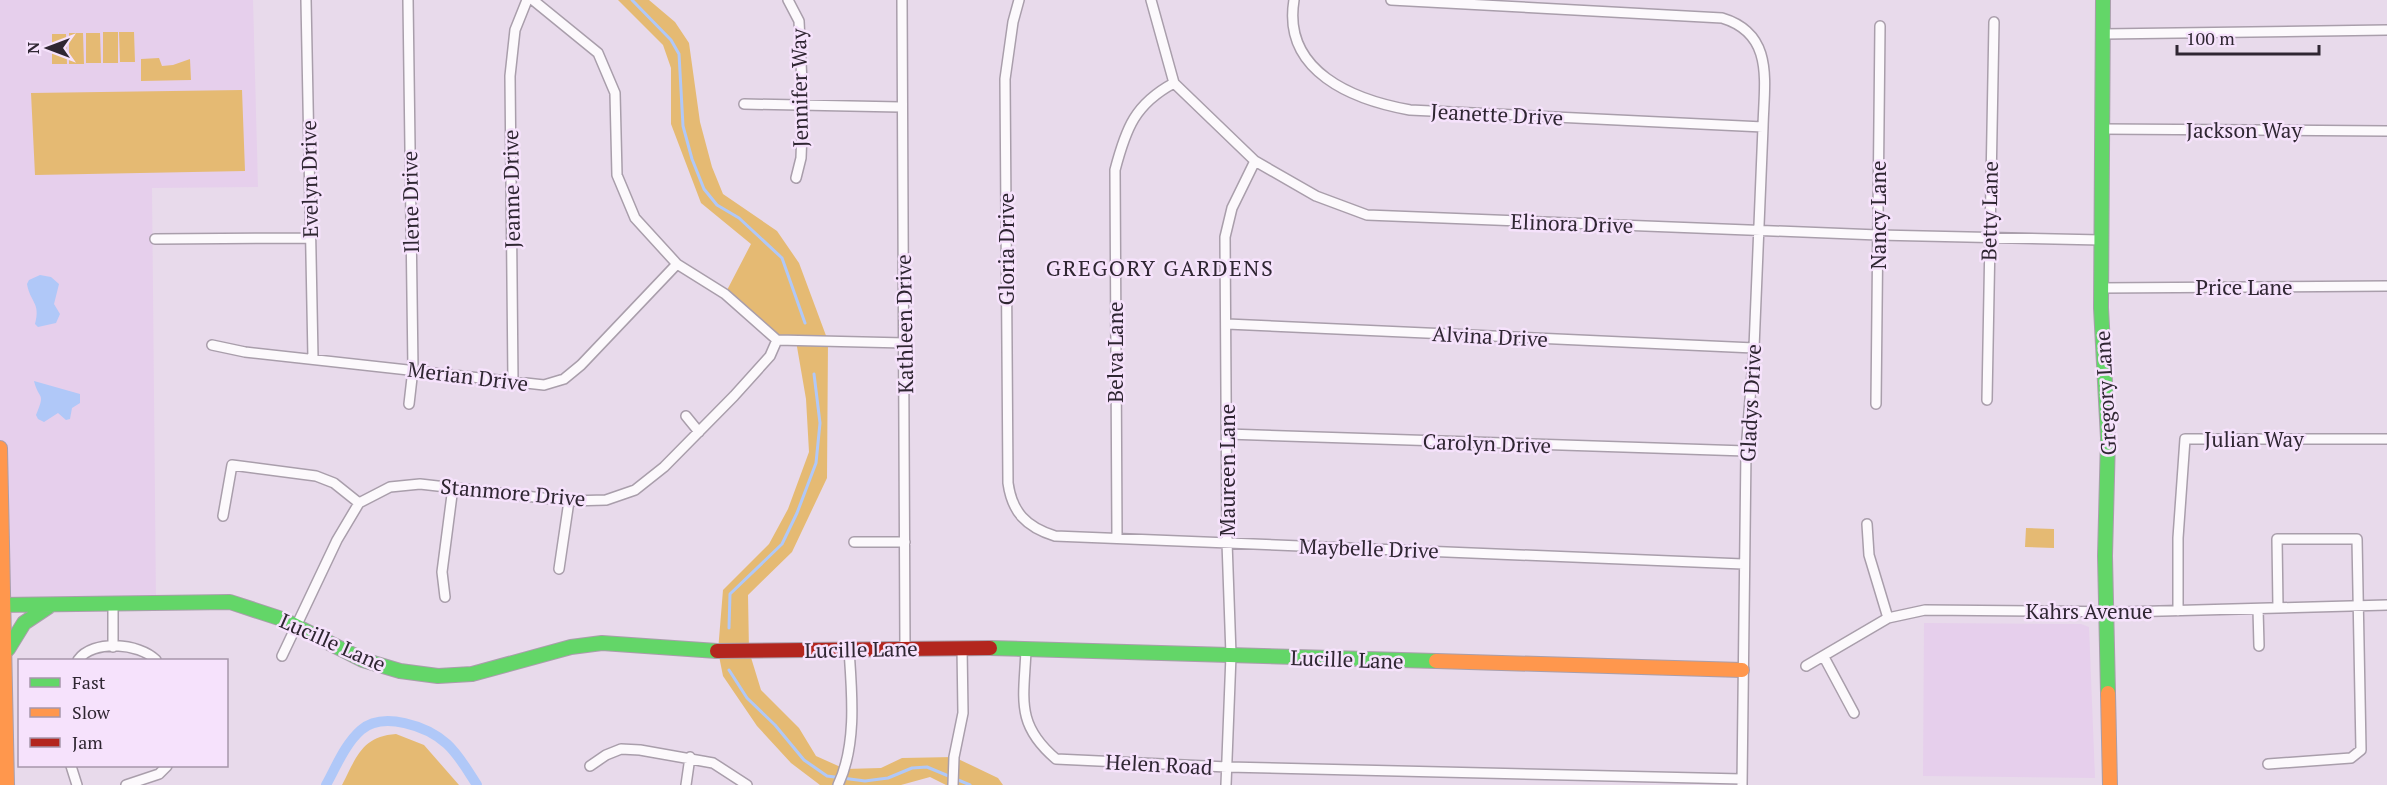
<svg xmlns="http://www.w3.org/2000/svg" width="2387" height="785" viewBox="0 0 2387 785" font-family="'PT Serif',serif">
<rect width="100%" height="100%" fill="#e8daeb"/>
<path fill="#e6cfec" d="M0,0H253L258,187L152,188L156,603L4,605L0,448Z
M1924,623L2081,624L2089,627L2095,778L1923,776Z"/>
<path fill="#e5ba73" d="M618,0H649L675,22L689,43L700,122L712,167L723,194L777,231L799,263L828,341L827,478L792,552L748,595L749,651L761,690L799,728L816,756L845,769L881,768L902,758L954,757L998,778L1003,785H946L930,777L901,785H820L791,763L757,726L723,676L718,651L723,590L769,544L788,509L809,452L806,399L796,341L777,340L725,294L751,244L701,203L671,124V68L663,45Z
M103,32H118V63H103Z
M119,32H134L135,62H120Z
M69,33H83L84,64H69Z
M86,33H100L101,63H86Z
M52,34H66L67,64H52Z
M159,58L162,66L173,65L190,59L191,80L141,81V59Z
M242,90L245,171L35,175L31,93Z
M2026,528L2054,529V548L2025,547Z
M396,734L424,745L459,785H342C356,758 362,736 396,734Z"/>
<path fill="#b0c8f8" d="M40,275L51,277L59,284L54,304L60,314L56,323L38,327L35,324C41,303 30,302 27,284L29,280Z
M34,381L80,394V403L72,408L70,419L66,420L58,413L44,422L38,419L36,415C46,391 39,401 34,381Z"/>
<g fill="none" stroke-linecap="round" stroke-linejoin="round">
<path stroke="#b0c8f8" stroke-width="3" d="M632,0L671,40L679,54L683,126L692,159L704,189L717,205L739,218L782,258L805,323
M729,628L730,594L782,544L797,513L816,463L820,423L814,374
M729,670L747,698L775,725L804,760L827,776L865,781L888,778L912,768L927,767L970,785"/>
<path stroke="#b0c8f8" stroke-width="10" d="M326,785C336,767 345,744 361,730C383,711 427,726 447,744C459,755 468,771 477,785"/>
<g stroke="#a99eab" stroke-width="12">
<path id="street" d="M306,0L313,358
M408,0L413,369L409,404
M533,0L598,53L615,93L617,175L635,218L677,264L725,294L777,340L905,343
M788,0L799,21L803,104L801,158L796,178
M902,0L905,648
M1019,0L1013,22L1005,79L1008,483C1012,512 1026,527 1055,536L1743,564
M1151,0L1174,83L1255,161L1316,196L1367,215L1878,235L2101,240
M1294,0C1282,72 1354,100 1410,110L1763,127
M1391,0L1722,18C1775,34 1764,82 1763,127L1754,348L1746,451L1742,785
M2104,34L2387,30
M744,104L900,107
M2102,129L2387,131
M155,239L310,238
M2100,288L2387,286
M1227,324L1754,348
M212,345L245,352L544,385L564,379L581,365L677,264
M513,381L510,76L515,30L527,0
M1987,400L1994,22
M1876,404L1880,26
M686,416L699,432
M1227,434L1746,451
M223,516L232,465L316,476L334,483L359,503
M1867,524L1869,555L1888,618
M1117,537L1115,170C1126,128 1135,104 1174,83
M854,542H905
M559,569L569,501
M445,597L442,572L453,487
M2258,609L2259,646
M2178,611V538L2185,439H2387
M113,647V604
M1026,650C1024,699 1015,724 1056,759L1227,767L1742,779
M282,656L337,540L359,503L390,487L420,484L569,501L606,500L635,490L664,467L734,396L770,356L777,340
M1824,657L1854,713
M78,660C93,639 139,643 156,660
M1806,666L1888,618L1925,610L2123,612L2387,605
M2268,764L2351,758L2361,750L2357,539H2277L2278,608
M71,766L77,785
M590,766L606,755L621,749L640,750L713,763L747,785
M126,785L159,774L167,766
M686,785L690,757
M838,785C857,745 852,693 849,650
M953,785L954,757L963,713L962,647
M1226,785L1231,655L1227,542L1225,237L1232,208L1255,161"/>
</g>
<g stroke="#a99eab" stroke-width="16">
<path id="fast" d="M2103,0L2101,308L2108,438L2105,556L2108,693
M0,605L230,602L282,619L363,660L400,671L438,676L472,674L571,647L602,643L717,651
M990,648L1436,661
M8,649L24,623L51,605"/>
</g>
<g stroke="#a99eab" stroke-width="16">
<path id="slow" d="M0,448L7,785
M1436,661L1742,670
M2108,693L2110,785"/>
</g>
<g stroke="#a99eab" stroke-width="16">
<path id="jam" d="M717,651L990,648"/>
</g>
<use href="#street" stroke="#fcf9fc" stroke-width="9"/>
<use href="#fast" stroke="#63d668" stroke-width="14"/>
<use href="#slow" stroke="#ff974d" stroke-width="14"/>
<use href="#jam" stroke="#b3261e" stroke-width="14"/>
</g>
<g text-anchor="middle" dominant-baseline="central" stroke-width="5" stroke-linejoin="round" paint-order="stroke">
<g font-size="21" fill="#2f2632" stroke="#f6e2fc">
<text transform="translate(799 88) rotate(-91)">Jennifer Way</text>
<text transform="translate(1497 114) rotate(3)">Jeanette Drive</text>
<text x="2244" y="130">Jackson Way</text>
<text transform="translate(309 179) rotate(-91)">Evelyn Drive</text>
<text transform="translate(511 189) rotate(-91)">Jeanne Drive</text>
<text transform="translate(410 202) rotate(-91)">Ilene Drive</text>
<text transform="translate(1989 211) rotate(-89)">Betty Lane</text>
<text transform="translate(1878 215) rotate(-90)">Nancy Lane</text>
<text transform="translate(1572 223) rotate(2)">Elinora Drive</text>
<text transform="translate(1006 249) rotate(-90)">Gloria Drive</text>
<text x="2244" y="287">Price Lane</text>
<text transform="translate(904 324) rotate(-91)">Kathleen Drive</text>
<text transform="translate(1490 336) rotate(3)">Alvina Drive</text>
<text transform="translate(1115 352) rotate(-90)">Belva Lane</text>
<text transform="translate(468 376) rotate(7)">Merian Drive</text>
<text transform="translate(2105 393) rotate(-93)">Gregory Lane</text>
<text transform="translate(1750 403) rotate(-87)">Gladys Drive</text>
<text x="2254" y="439">Julian Way</text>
<text transform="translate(1487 443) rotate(2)">Carolyn Drive</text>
<text transform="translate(1227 470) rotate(-90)">Maureen Lane</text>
<text transform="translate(513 492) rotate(5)">Stanmore Drive</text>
<text transform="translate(1369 548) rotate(2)">Maybelle Drive</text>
<text x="2089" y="611">Kahrs Avenue</text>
<text transform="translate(333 642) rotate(24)">Lucille Lane</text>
<text transform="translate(861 649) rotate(-1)">Lucille Lane</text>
<text transform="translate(1347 659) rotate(2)">Lucille Lane</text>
<text transform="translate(1159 764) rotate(3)">Helen Road</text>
</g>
<g font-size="22" letter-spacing="1.5" fill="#2f2632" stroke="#f6e2fc">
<text x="1160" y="267">GREGORY GARDENS</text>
</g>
</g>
<rect x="18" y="659" width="210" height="108" fill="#f6e2fc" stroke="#a697ab" stroke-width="1.5"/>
<rect x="30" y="678" width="30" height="9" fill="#63d668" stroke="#a697ab" stroke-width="1.5"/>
<text x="72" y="689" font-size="18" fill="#2f2632">Fast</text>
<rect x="30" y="708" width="30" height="9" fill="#ff974d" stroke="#a697ab" stroke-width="1.5"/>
<text x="72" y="719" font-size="18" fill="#2f2632">Slow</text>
<rect x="30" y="738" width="30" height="9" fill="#b3261e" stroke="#a697ab" stroke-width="1.5"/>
<text x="72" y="749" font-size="18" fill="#2f2632">Jam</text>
<g transform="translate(48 48) rotate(270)" stroke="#f6e2fc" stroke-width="4.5" paint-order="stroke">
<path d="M0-4.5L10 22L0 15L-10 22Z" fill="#2f2632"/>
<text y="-9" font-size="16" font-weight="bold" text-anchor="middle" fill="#2f2632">N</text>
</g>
<path d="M2177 45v9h142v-9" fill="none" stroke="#2f2632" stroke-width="3"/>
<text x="2186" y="45" font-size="18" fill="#2f2632" stroke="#f6e2fc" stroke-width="4.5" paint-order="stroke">100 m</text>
</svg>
